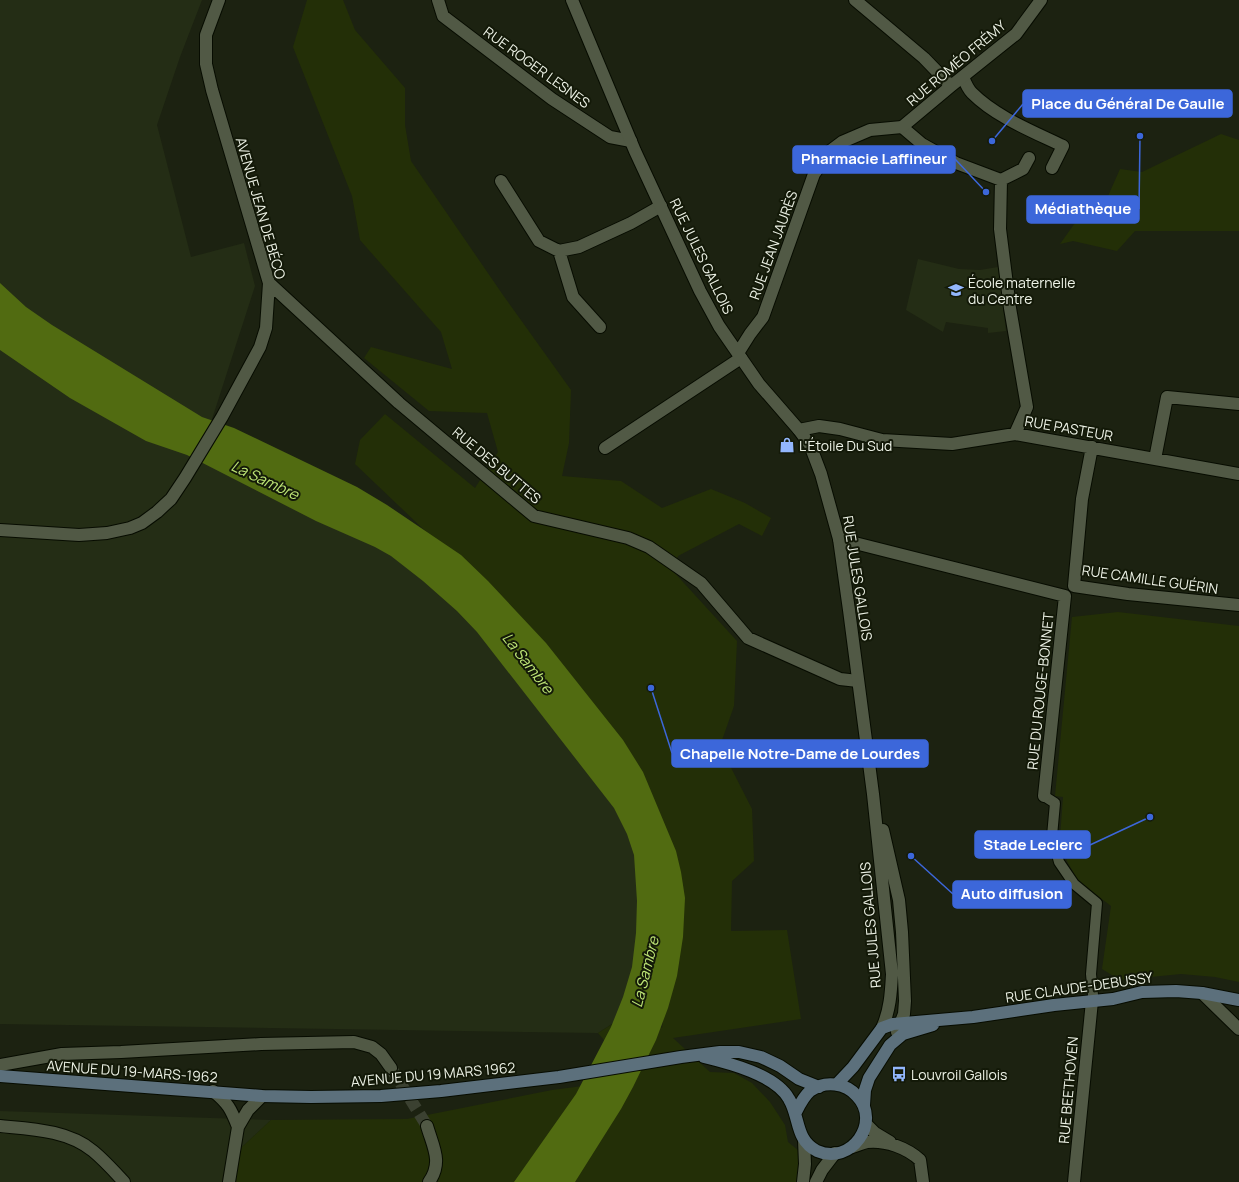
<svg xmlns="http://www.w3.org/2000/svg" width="1239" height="1182" viewBox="0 0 1239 1182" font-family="Manrope,sans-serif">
<rect width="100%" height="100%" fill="#1c2211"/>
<path fill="#242d15" d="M0,0H202L180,57L157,125L191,257L244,243L255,286L202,450L433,576L626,801L655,879L638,1007L598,1033L0,1024Z
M918,259L959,269L980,270L998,267L1006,331L988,333V328L946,322L943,332L906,310Z
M0,1111L271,1120L242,1147L230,1182H0Z"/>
<path fill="#232f07" d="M307,0H343L355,30L405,88V125L411,161L503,295L571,390L569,443L562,476L621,481L662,508L711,489L745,503L771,518L762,536L739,524L678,556L672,570L737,641L734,706L720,746L752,809L754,861L732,881L731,931L787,930L801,1019L673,1038L710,1072L734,1073L752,1083L770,1102L785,1125L788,1142L798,1150L802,1182H230L242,1147L271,1120L407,1119L552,1090L637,1079L598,1033L638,1008L662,1028L679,904L485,588L355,464L360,440L385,414L475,488L498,452L487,413L429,411L364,358L371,347L452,369L441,332L360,240L352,196L293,47Z
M1221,134L1239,140V231H1135L1117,251L1073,241L1060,244L1082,213L1100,214L1120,169L1142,172Z
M1118,612L1239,626V982L1215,977L1181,974L1120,980L1102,969L1111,906L1078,881L1067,861L1060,837L1063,797L1055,796L1072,617Z"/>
<path fill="#516b11" d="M0,283L26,307L52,325L202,417L234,428L357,487L387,505L461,555L488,581L546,643L623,740L643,772L676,851L681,872L685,898L683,937L677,976L668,1008L656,1040L633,1087L621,1109L575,1182H514L576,1094L611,1027L623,997L632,967L636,933L637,901L634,855L627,834L614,808L477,632L457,611L423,581L391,556L375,547L316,521L187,455L146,441L70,398L0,350Z"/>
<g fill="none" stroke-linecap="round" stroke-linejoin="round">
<path stroke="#3b4131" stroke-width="12" stroke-dasharray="12 6" stroke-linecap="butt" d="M391,1068L427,1126"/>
<g stroke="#070c01" stroke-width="12">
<path id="pedestrian" d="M1044,796L1055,803L1052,836L1059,862L1074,884L1097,903L1091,974L1093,995L1092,1001"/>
</g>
<g stroke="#070c01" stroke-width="14">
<path id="minor" d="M438,0L443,16L552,99L610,137L631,141
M963,77C965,82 968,89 972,93C996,117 1032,131 1063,146L1052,168
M902,127L922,144L956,163L1001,180L1023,169L1029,158
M1001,180L1000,229L1010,308L1027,407L1015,434
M501,181L539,241L559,251L579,247L631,223L661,206
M559,251L573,297L600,327
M269,283L399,403L534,516L628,538L649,547L701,583L748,638L840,679L858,681
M799,430L819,426L840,429L882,440L952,444L1015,434L1239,474
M605,448L741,358
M1155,459L1167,397L1239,404
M0,530L79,535L107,533L130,528L142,523L157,512L171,499L185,478L222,417L260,347L266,328L269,283L212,90L206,64V35L219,0
M839,539L1065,596
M1074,586L1128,594L1239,605
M1074,586L1082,499L1092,447
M1044,796L1065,596
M1202,993L1239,1029
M0,1065L62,1054L121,1052L261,1044L354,1042L372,1047L381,1054L391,1068
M213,1091C228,1103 231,1109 238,1127
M866,1124L875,1133L890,1142
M0,1126C31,1129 68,1130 93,1151C104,1160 114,1171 124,1182
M427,1126C433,1147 443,1162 429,1182
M852,1147C857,1146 862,1143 867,1142C886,1140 907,1148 920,1160L923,1182
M229,1182L238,1127L248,1110L262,1096
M1074,1182L1092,1001"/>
</g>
<g stroke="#070c01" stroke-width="14">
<path id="tertiary" d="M572,0L635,151L700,291L719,326L759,384L799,430L810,445L821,474L839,539L849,610L873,794L892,974C891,993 890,1010 882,1028
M855,0L924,58L951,86
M738,353L750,334L763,317L814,174L830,151L842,142L870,130L902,127L951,86L1016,34L1041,0
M883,830L899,900L902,932L905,1001L904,1014L897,1032
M803,1182L805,1164L804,1140
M816,1182L822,1170L835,1153"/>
</g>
<g stroke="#070c01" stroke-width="14">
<path id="secondary" d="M704,1057C729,1063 776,1075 789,1099C800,1117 795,1140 817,1151C851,1166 882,1122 857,1096C846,1083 825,1080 810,1091C803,1097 799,1106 795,1114
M0,1076L262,1096L311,1097L381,1096L441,1091L559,1077L681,1057L720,1052H739L761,1057L780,1066L799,1079L819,1087
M837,1084L853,1067L882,1028L893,1024L973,1017L1054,1005L1113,999L1142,992L1176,991L1202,993L1239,1000
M864,1105L865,1090L869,1078L890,1045L903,1034L933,1025"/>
</g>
<use href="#pedestrian" stroke="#515945" stroke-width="10"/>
<use href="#minor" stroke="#515945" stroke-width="12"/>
<use href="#tertiary" stroke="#515945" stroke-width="12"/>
<use href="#secondary" stroke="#5c707c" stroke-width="12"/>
</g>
<defs>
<g id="school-bare" transform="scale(1.2)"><path d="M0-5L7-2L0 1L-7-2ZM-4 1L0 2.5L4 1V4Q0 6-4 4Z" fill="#93b7fd" stroke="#131908" stroke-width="2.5" paint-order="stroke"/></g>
<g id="shop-bare" transform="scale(1.2)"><path d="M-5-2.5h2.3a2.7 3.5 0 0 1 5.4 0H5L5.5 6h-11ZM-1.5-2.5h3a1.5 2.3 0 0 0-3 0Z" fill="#93b7fd" stroke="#131908" stroke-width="2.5" paint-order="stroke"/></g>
<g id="bus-bare" transform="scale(1.2)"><path d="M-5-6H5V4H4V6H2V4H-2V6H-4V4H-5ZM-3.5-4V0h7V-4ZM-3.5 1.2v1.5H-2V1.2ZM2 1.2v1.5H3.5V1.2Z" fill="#93b7fd" stroke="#131908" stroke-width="2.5" paint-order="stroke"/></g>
</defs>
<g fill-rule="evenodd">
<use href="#school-bare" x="956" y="290"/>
<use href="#shop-bare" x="787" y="445"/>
<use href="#bus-bare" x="899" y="1074"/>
</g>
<g text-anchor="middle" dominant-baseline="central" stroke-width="4" stroke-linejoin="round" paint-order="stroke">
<g font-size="14" fill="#edf2e6" stroke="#131908">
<text transform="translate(956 63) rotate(-40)">RUE ROMÉO FRÉMY</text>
<text transform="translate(537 67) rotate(36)">RUE ROGER LESNES</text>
<text transform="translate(261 208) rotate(74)">AVENUE JEAN DE BÉCO</text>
<text transform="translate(773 245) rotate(-70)">RUE JEAN JAURÈS</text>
<text transform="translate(702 256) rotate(64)">RUE JULES GALLOIS</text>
<text transform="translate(1069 428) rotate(10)">RUE PASTEUR</text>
<text transform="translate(497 465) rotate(40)">RUE DES BUTTES</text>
<text transform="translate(858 578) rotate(81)">RUE JULES GALLOIS</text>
<text transform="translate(1150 579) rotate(8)">RUE CAMILLE GUÉRIN</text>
<text transform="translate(1040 691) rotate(-84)">RUE DU ROUGE-BONNET</text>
<text transform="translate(870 925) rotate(-95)">RUE JULES GALLOIS</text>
<text transform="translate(1079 987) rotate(-8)">RUE CLAUDE-DEBUSSY</text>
<text transform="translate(132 1071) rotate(4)">AVENUE DU 19-MARS-1962</text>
<text transform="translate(433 1074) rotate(-5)">AVENUE DU 19 MARS 1962</text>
<text transform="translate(1068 1090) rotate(-85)">RUE BEETHOVEN</text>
</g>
<g font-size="14" fill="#edf2e6" stroke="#131908" text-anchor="start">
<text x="968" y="282">École maternelle<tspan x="968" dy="16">du Centre</tspan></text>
<text x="799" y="445">L'Étoile Du Sud</text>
<text x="911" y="1074">Louvroil Gallois</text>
</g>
<g font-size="15" font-style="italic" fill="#bee576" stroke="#131908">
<text transform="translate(265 480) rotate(25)">La Sambre</text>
<text transform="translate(528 663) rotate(52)">La Sambre</text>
<text transform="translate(645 972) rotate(-76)">La Sambre</text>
</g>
</g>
<path fill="none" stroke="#3c67da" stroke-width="1.5" d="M992 141L1023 104M986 192L955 159M1140 136L1139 209M651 688L672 753M1150 817L1090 845M911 856L953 894"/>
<g fill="#3c67da" stroke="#131908" stroke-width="1.5">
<circle cx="992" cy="141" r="4"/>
<circle cx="986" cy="192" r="4"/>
<circle cx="1140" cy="136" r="4"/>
<circle cx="651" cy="688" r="4"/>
<circle cx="1150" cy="817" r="4"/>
<circle cx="911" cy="856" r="4"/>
</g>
<g fill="#3c67da" stroke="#3c67da" stroke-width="1.5">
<rect x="1023" y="90" width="209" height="27" rx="4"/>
<rect x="793" y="146" width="162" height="27" rx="4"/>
<rect x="1027" y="196" width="112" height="27" rx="4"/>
<rect x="672" y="740" width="256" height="27" rx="4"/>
<rect x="975" y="831" width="115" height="27" rx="4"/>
<rect x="953" y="881" width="118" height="27" rx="4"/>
</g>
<g font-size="15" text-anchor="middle" font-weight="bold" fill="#fff">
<text x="1128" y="109">Place du Général De Gaulle</text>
<text x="874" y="164">Pharmacie Laffineur</text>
<text x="1083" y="214">Médiathèque</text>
<text x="800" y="759">Chapelle Notre-Dame de Lourdes</text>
<text x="1033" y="850">Stade Leclerc</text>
<text x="1012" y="899">Auto diffusion</text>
</g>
</svg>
